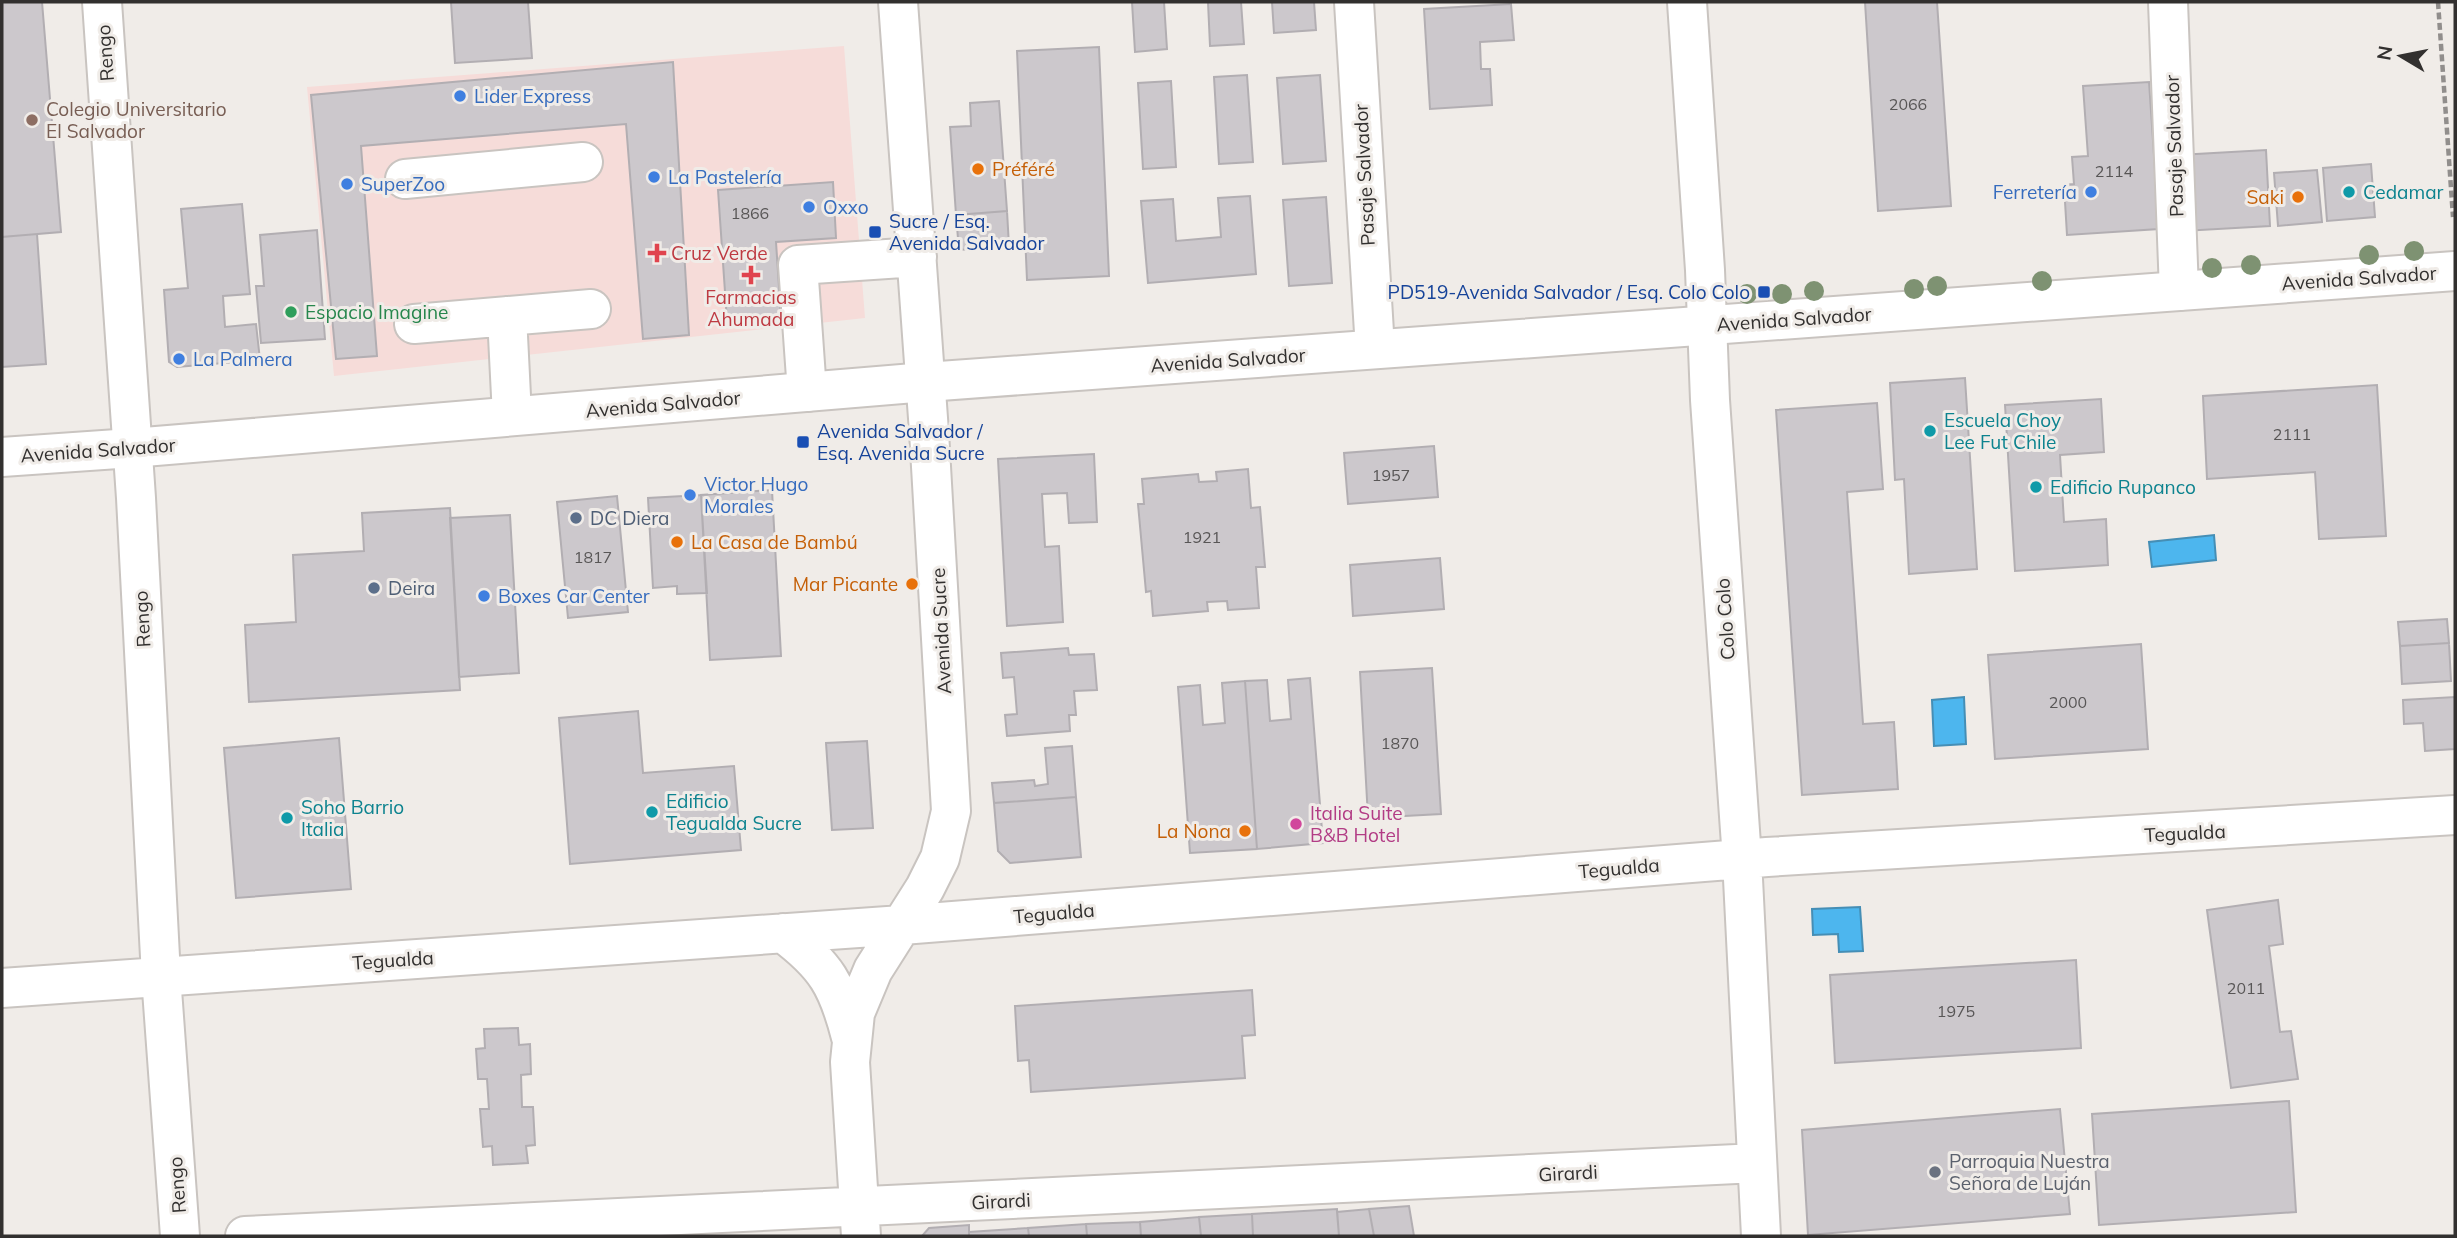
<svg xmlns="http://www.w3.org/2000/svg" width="2457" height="1238" viewBox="0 0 2457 1238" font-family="Mulish,sans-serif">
<rect width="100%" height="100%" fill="#f0ece8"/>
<path fill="#f6dcd9" d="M844,46L865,318L334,376L307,87Z"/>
<path fill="#4db6ee" stroke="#458eb5" stroke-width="2" d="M2214,535L2216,560L2152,567L2149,542Z
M1964,697L1966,744L1934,746L1932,700Z
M1860,907L1863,951L1839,952L1838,934L1813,935L1812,909Z"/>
<path fill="#ccc8cc" stroke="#b2aeb2" stroke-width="2" d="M2,2H42L61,232L2,237Z
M451,2H528L532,58L455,63Z
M1132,2H1164L1167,49L1135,52Z
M1208,2H1241L1244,44L1210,46Z
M1272,2H1314L1316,30L1274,33Z
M1865,2H1937L1951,206L1878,211Z
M1511,4L1514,40L1480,42L1481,69H1490L1492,105L1430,109L1424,9Z
M1099,47L1109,276L1027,280L1017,51Z
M673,62L689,335L643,339L626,124L361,146L377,356L336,359L311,95Z
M1247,75L1253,162L1219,164L1214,77Z
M1320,75L1326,161L1283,164L1277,78Z
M1171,81L1176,167L1143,169L1138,83Z
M2149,82L2159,229L2067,235L2064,185L2074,184L2072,157L2088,156L2083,86Z
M999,101L1007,211L956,215L950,127L971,126L970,103Z
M2266,150L2270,226L2183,231L2179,155Z
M2371,164L2375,217L2327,221L2323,168Z
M2317,170L2322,222L2278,226L2274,173Z
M833,182L836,238L776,242L781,317L727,321L718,190Z
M1250,196L1256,274L1148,283L1141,201L1173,199L1176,241L1221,237L1218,198Z
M1326,197L1332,283L1289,286L1283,200Z
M242,204L250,294L223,296L225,327L256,324L260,360L177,367L169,362L164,290L188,288L181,209Z
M1007,211L1009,246L959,250L956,215Z
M317,230L325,339L261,343L256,286H264L260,235Z
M37,234L46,364L2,367V237Z
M1965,378L1977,569L1909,574L1904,479L1895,480L1890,383Z
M2377,385L2386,536L2319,539L2315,472L2207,479L2203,396Z
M2101,399L2104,452L2060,455L2064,522L2106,519L2108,565L2015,571L2005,405Z
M1877,403L1883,489L1847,492L1863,724L1894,722L1898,789L1802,795L1776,410Z
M1434,446L1438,497L1348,504L1344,453Z
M1094,454L1097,522L1069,523L1067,493L1042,494L1045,547L1059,546L1063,622L1007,626L998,459Z
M1248,469L1251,508L1260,507L1265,567H1256L1259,608L1228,610L1227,601L1207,602L1208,611L1153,616L1151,591L1146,592L1138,504H1144L1142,479L1198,474L1199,482L1217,481L1216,472Z
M772,490L781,656L710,660L701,495Z
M701,495L707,593L677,594V586L653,588L648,498Z
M617,496L628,612L568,618L557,502Z
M450,508L460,690L249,702L245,625L296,622L293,555L364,551L362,513Z
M510,515L519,673L459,677L450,518Z
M1440,558L1444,609L1353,616L1350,565Z
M2447,619L2449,643L2400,646L2398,622Z
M2449,643L2451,681L2402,684L2400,646Z
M2141,644L2148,749L1995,759L1988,655Z
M1068,648L1069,655L1094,654L1097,690L1074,691L1076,715H1069L1070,731L1007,736L1005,715L1017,714L1014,677L1003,678L1001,653Z
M1432,668L1441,814L1368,818L1360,672Z
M1310,678L1323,843L1257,849L1245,681L1267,680L1270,721L1291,719L1288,680Z
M1245,681L1257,849L1190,853L1178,687L1200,685L1203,725L1225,723L1222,683Z
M2455,697V749L2425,751L2423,723L2404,724L2403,700Z
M638,711L643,773L734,766L741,850L570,864L559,718Z
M339,738L351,889L236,898L224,748Z
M867,741L873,828L832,830L826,743Z
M1072,746L1076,797L994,803L992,783L1034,780L1035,786L1048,784L1045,748Z
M1076,797L1081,857L1010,863L998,851L994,803Z
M2278,900L2283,944L2269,946L2280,1032L2291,1031L2298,1079L2231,1088L2207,910Z
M2076,960L2081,1048L1835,1063L1830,975Z
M1252,990L1255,1035L1242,1036L1245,1078L1031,1092L1029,1060L1018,1061L1015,1006Z
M518,1028L519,1045L530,1044L531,1074L521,1075L522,1107H533L535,1145L526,1146L528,1163L493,1165L492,1146L483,1147L480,1109H489L487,1079H478L476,1049L485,1048L484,1029Z
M2289,1101L2296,1212L2099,1225L2092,1114Z
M2060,1109L2070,1214L1808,1235L1802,1130Z
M1409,1206L1414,1236H1374L1369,1209Z
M1337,1209L1339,1236H1253L1252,1214Z
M1369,1209L1374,1236H1339L1337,1212Z
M1252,1214L1253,1236H1201L1199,1217Z
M1199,1217L1201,1236H1141L1140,1222Z
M1140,1222L1141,1236H1087L1086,1224Z
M1086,1224L1087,1236H1029L1028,1228Z
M969,1225V1236H922L929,1228Z
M1028,1228L1029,1236H969V1232Z"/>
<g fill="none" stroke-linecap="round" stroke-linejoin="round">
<g stroke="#c9c4c0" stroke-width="42">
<path id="minor" d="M102,2L136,498L161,976L180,1236
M1354,2L1375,349
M1687,2L1705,270L1710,400L1742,859L1761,1236
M2168,2L2179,291
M405,179L583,162
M507,316L512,416
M414,324L591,309
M807,392L798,265L917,257
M783,933C826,965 838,986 851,1037
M2,988L902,925L1767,857L2455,815
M245,1236L1757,1163
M861,1236L850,1062L855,1013L873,970L925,888L940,858L951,811L929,432L898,2"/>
</g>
<g stroke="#c9c4c0" stroke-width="42">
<path id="major" d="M2,457L132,448L926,382L2455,271"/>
</g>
<path stroke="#918e8c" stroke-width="4.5" stroke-dasharray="7 3.5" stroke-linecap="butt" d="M2438,2L2453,217"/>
<use href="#minor" stroke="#fff" stroke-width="38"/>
<use href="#major" stroke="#fff" stroke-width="38"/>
</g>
<g fill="#7e9272">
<circle cx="2414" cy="251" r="10"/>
<circle cx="2369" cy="255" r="10"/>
<circle cx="2251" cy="265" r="10"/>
<circle cx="2212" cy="268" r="10"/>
<circle cx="2042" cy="281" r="10"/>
<circle cx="1937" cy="286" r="10"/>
<circle cx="1914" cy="289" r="10"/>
<circle cx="1814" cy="291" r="10"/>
<circle cx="1747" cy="294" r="10"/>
<circle cx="1782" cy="294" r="10"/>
</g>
<g fill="#3f7fe0" stroke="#f0ece8" stroke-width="2.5">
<circle cx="460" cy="96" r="7"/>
<circle cx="654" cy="177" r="7"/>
<circle cx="347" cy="184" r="7"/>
<circle cx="2091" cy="192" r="7"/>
<circle cx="809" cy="207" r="7"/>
<circle cx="179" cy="359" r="7"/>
<circle cx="690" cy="495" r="7"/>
<circle cx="484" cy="596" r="7"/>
</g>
<circle fill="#8d6e63" stroke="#f0ece8" stroke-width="2.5" cx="32" cy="120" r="7"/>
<g fill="#e8710a" stroke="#f0ece8" stroke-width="2.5">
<circle cx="978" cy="169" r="7"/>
<circle cx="2298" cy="197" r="7"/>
<circle cx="677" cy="542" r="7"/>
<circle cx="912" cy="584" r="7"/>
<circle cx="1245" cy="831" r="7"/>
</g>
<g fill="#0f9aa8" stroke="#f0ece8" stroke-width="2.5">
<circle cx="2349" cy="192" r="7"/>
<circle cx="1930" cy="431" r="7"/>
<circle cx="2036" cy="487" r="7"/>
<circle cx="652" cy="812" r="7"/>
<circle cx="287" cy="818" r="7"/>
</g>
<g fill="#1a4fb4" stroke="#f0ece8" stroke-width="2.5">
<rect x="868" y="225" width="14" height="14" rx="3.5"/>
<rect x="1757" y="285" width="14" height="14" rx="3.5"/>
<rect x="796" y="435" width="14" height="14" rx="3.5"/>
</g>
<g fill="#e0444e" stroke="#f0ece8" stroke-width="2.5">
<path d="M653.5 242.5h7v7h7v7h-7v7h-7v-7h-7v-7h7z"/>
<path d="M747.5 264.5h7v7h7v7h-7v7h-7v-7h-7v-7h7z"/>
</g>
<circle fill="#2e9e5b" stroke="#f0ece8" stroke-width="2.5" cx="291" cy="312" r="7"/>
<g fill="#5c6f8a" stroke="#f0ece8" stroke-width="2.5">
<circle cx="576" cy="518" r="7"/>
<circle cx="374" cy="588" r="7"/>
</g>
<circle fill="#d1479c" stroke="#f0ece8" stroke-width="2.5" cx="1296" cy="824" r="7"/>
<circle fill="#6b7280" stroke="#f0ece8" stroke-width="2.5" cx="1935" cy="1172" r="7"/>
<g text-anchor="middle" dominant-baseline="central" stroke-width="6" stroke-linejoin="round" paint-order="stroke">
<g font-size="16" fill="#585656">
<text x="1908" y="104">2066</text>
<text x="2114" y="171">2114</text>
<text x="750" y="213">1866</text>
<text x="2292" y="434">2111</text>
<text x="1391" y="475">1957</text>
<text x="1202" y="537">1921</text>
<text x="593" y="557">1817</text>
<text x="2068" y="702">2000</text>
<text x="1400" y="743">1870</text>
<text x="2246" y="988">2011</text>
<text x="1956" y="1011">1975</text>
</g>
<g font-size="19" fill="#32302f" stroke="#f0ece8">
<text transform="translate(105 53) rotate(-94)">Rengo</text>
<text transform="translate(2174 146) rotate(-92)">Pasaje Salvador</text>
<text transform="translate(1364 175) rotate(-93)">Pasaje Salvador</text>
<text transform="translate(2359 278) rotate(-4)">Avenida Salvador</text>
<text transform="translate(1794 319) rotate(-4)">Avenida Salvador</text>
<text transform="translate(1228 360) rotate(-4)">Avenida Salvador</text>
<text transform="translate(663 404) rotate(-5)">Avenida Salvador</text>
<text transform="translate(98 450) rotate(-4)">Avenida Salvador</text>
<text transform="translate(142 619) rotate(-93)">Rengo</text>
<text transform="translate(1725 619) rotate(-94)">Colo Colo</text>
<text transform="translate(941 631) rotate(-93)">Avenida Sucre</text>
<text transform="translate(2185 833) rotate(-3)">Tegualda</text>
<text transform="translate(1619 868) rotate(-5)">Tegualda</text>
<text transform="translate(1054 913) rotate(-5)">Tegualda</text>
<text transform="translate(393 960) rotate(-4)">Tegualda</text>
<text transform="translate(1568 1173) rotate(-3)">Girardi</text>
<text transform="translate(177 1185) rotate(-94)">Rengo</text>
<text transform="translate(1001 1201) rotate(-3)">Girardi</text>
</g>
<g font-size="19" fill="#366cbe" stroke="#f0ece8" text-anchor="start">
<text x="474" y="96">Lider Express</text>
<text x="668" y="177">La Pastelería</text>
<text x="361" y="184">SuperZoo</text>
<text x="2077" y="192" text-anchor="end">Ferretería</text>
<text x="823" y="207">Oxxo</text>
<text x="193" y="359">La Palmera</text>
<text x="704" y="484">Victor Hugo<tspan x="704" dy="22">Morales</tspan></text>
<text x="498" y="596">Boxes Car Center</text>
</g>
<g font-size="19" fill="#785e54" stroke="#f0ece8" text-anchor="start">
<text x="46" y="109">Colegio Universitario<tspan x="46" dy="22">El Salvador</tspan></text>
</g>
<g font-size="19" fill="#c56008" stroke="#f0ece8" text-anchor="end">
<text x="992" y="169" text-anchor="start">Préféré</text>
<text x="2284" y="197">Saki</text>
<text x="691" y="542" text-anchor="start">La Casa de Bambú</text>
<text x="898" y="584">Mar Picante</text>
<text x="1231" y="831">La Nona</text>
</g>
<g font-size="19" fill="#0d838f" stroke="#f0ece8" text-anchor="start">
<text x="2363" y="192">Cedamar</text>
<text x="1944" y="420">Escuela Choy<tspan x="1944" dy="22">Lee Fut Chile</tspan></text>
<text x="2050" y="487">Edificio Rupanco</text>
<text x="666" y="801">Edificio<tspan x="666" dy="22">Tegualda Sucre</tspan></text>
<text x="301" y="807">Soho Barrio<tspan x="301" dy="22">Italia</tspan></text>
</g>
<g font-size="19" fill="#164399" stroke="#f0ece8" text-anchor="start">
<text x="889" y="221">Sucre / Esq.<tspan x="889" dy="22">Avenida Salvador</tspan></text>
<text x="1750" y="292" text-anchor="end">PD519-Avenida Salvador / Esq. Colo Colo</text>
<text x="817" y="431">Avenida Salvador /<tspan x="817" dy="22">Esq. Avenida Sucre</tspan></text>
</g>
<g font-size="19" fill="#be3a42" stroke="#f0ece8" text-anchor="start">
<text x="671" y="253">Cruz Verde</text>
<text x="751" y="297" text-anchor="middle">Farmacias<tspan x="751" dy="22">Ahumada</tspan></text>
</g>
<g font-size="19" fill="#27864d" stroke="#f0ece8" text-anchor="start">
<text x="305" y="312">Espacio Imagine</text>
</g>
<g font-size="19" fill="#4e5e75" stroke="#f0ece8" text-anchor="start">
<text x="590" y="518">DC Diera</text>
<text x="388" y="588">Deira</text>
</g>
<g font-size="19" fill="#b23c85" stroke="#f0ece8" text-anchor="start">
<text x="1310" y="813">Italia Suite<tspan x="1310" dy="22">B&amp;B Hotel</tspan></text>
</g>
<g font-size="19" fill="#5b616d" stroke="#f0ece8" text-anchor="start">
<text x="1949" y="1161">Parroquia Nuestra<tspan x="1949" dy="22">Señora de Luján</tspan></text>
</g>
</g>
<rect width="2457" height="1238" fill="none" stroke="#32302f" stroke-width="7"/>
<g transform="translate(2401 56) rotate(280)" stroke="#f0ece8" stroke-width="5" paint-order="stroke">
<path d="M0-5L12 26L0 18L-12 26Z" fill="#32302f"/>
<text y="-10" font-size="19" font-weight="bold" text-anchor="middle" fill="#32302f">N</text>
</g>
</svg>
